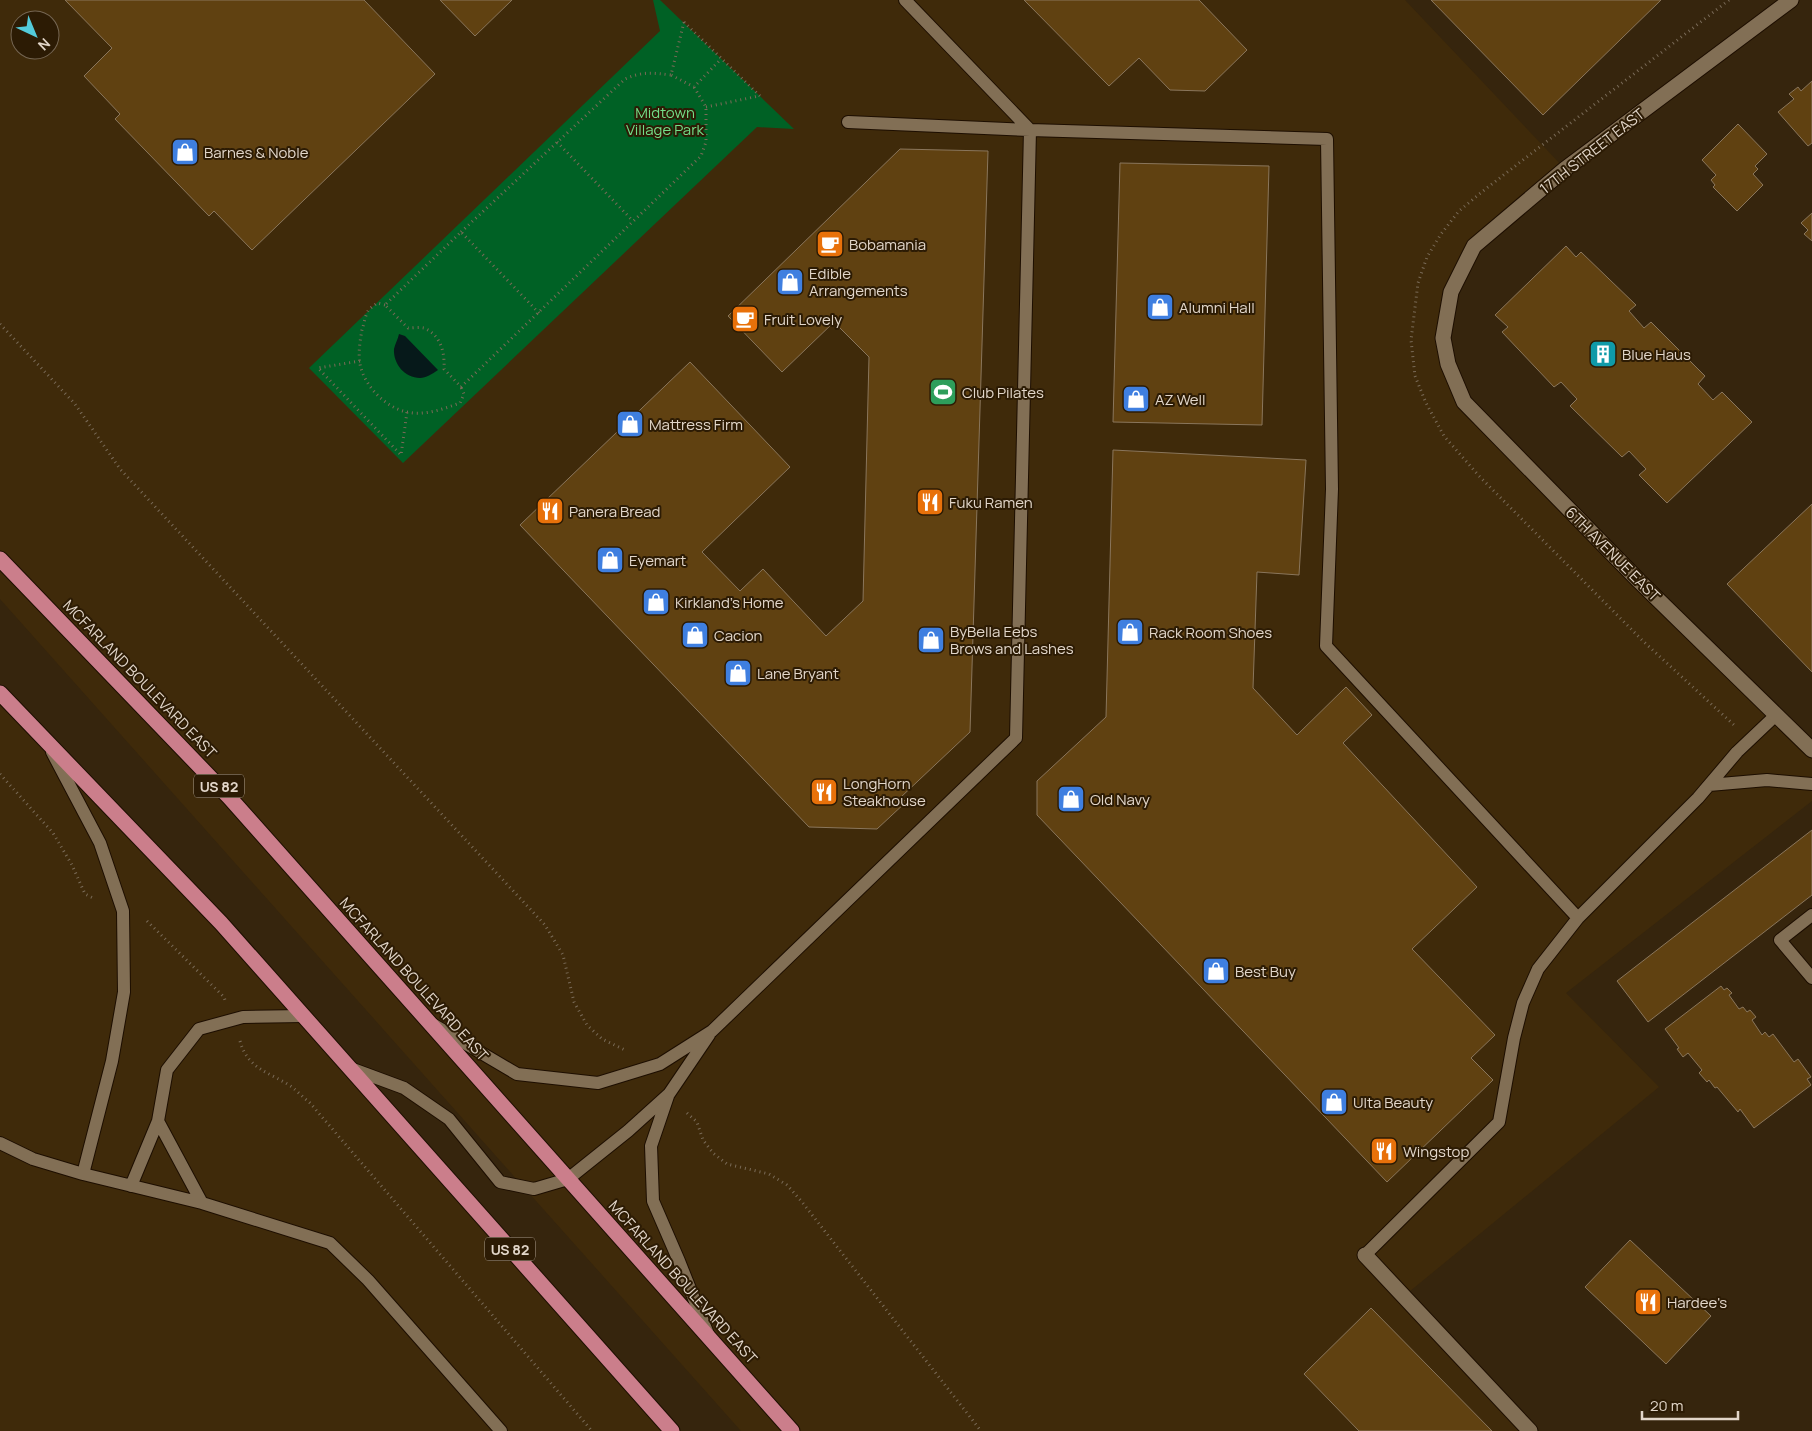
<svg xmlns="http://www.w3.org/2000/svg" width="1812" height="1431" viewBox="0 0 1812 1431" font-family="Manrope,sans-serif">
<rect width="100%" height="100%" fill="#36250d"/>
<path fill="#3f2a0a" fill-rule="evenodd" d="M0,0H1405L1565,169L1474,246L1443,338L1454,380L1493,437L1812,749V801L1566,993L1659,1087L1404,1296L1519,1431H741L0,599ZM20,20H50V50H20Z
M0,693L221,923L672,1431H0Z"/>
<path fill="#006125" d="M653,0H660L794,129L757,127L403,463L309,368L660,31Z"/>
<path fill="#06191a" d="M399,334L405,336L438,370C432,374 426,378 420,378C405,378 393,364 394,349C395,344 398,339 399,334Z"/>
<path fill="#604111" stroke="#8a765c" d="M65,0H364L435,74L252,250L214,211L209,216L115,119L120,114L84,76L112,48Z
M440,0H512L475,36Z
M1024,0H1199L1247,50L1205,91L1170,90L1139,58L1109,86Z
M1431,0H1661L1543,115Z
M1812,81V143L1808,146L1778,112L1794,99L1789,94L1798,87L1801,91Z
M1738,124L1767,154L1755,166L1758,169L1753,174L1763,185L1737,211L1713,187L1715,185L1711,180L1716,175L1702,160Z
M900,149L988,151L970,732L901,797L906,802L877,829L809,827L520,525L690,362L790,467L702,552L740,591L763,569L826,636L863,601L869,357L834,322L782,372L728,316Z
M1120,163L1269,166L1262,425L1113,422Z
M1812,213V241L1804,234L1808,230L1801,223Z
M1566,246L1576,257L1581,252L1636,305L1629,311L1644,328L1651,322L1705,376L1698,384L1713,400L1722,392L1752,422L1667,503L1639,475L1646,469L1629,451L1622,457L1570,406L1577,399L1561,382L1554,387L1502,332L1508,327L1495,315Z
M1113,450L1306,460L1299,575L1257,572L1253,688L1297,735L1346,687L1372,715L1343,743L1477,887L1412,949L1495,1035L1471,1058L1493,1080L1387,1182L1037,815V781L1106,717Z
M1812,504V672L1727,584Z
M1812,830V895L1648,1022L1617,981Z
M1721,986L1724,990L1727,988L1732,993L1729,995L1739,1009L1743,1007L1747,1012L1750,1010L1756,1017L1752,1020L1762,1035L1765,1032L1769,1037L1773,1034L1794,1062L1798,1059L1811,1077L1807,1079L1811,1085L1754,1128L1740,1109L1738,1112L1717,1087L1715,1088L1709,1080L1707,1082L1699,1073L1702,1070L1688,1053L1683,1057L1677,1049L1679,1048L1665,1029Z
M1630,1240L1711,1316L1666,1364L1585,1287Z
M1371,1308L1492,1431H1359L1304,1374Z"/>
<g fill="none" stroke-linecap="round" stroke-linejoin="round">
<g stroke="#1d0e00" stroke-width="14">
<path id="lane" d="M848,122L1030,130L1327,139L1332,489L1326,646L1578,918
M52,752L100,843L123,911L124,992L112,1061L83,1174
M1709,785L1767,780L1812,784
M1812,915L1780,940L1812,978
M434,1025L517,1074L598,1083L660,1064L712,1031L1016,738L1030,130L905,0
M350,1068L404,1088L449,1119L500,1182L534,1189L568,1179L628,1131L669,1094L709,1035
M668,1096L651,1146L653,1201L679,1261L708,1334
M158,1121L202,1203
M0,1143L33,1159L83,1174L202,1203L330,1243L368,1280L501,1431
M131,1186L158,1121L167,1070L199,1029L243,1017L303,1016
M1365,1255L1499,1122L1514,1038L1523,1003L1538,969L1578,918L1698,798L1737,752L1775,716"/>
</g>
<g stroke="#1d0e00" stroke-width="17">
<path id="street" d="M1791,0L1565,169L1474,246L1451,292L1443,338L1448,364L1464,402L1639,581L1812,750
M1365,1255L1530,1431"/>
</g>
<g stroke="#1d0e00" stroke-width="17">
<path id="highway" d="M0,559L229,797L792,1431
M0,693L221,923L672,1431"/>
</g>
<path stroke="#7a6b58" stroke-width="3" stroke-dasharray="1 4" stroke-linecap="butt" d="M1729,0L1483,191L1459,211L1441,234L1427,257L1418,283L1411,340L1415,376L1426,403L1444,436L1479,476L1644,642L1734,725
M684,22L671,75L694,87L721,59
M684,22L760,96
M706,107L759,96
M557,142L633,221
M461,232L625,79C643,71 653,73 671,75
M385,305L377,303C374,306 370,308 368,311C365,316 364,324 362,330C360,341 358,353 360,364C364,386 386,408 407,412C425,416 443,409 460,403L464,394L461,387
M539,313L461,232L385,305L408,328C413,328 420,327 424,328C441,335 445,353 444,369L461,387L701,156L706,142V107L694,87
M0,324L75,404L120,469L545,925L563,955L574,1002L587,1025L602,1039L625,1050
M360,361L318,368L401,455L407,412
M0,774L53,833L72,865L85,894L95,899
M147,921L224,997L225,1000
M240,1041C248,1070 270,1072 292,1087C298,1092 304,1098 310,1103L592,1431
M687,1113L697,1122L703,1140L713,1153L727,1164L769,1174L787,1185L802,1202L981,1431"/>
<use href="#lane" stroke="#826f55" stroke-width="12"/>
<use href="#street" stroke="#826f55" stroke-width="15"/>
<use href="#highway" stroke="#cb7e8b" stroke-width="15"/>
</g>
<defs>
<g id="shop-square" transform="scale(1.4375)"><rect x="-9" y="-9" width="18" height="18" rx="4" fill="#3f7fe0" stroke="#2c1b04"/><path d="M-5-2.5h2.3a2.7 3.5 0 0 1 5.4 0H5L5.5 6h-11ZM-1.5-2.5h3a1.5 2.3 0 0 0-3 0Z" fill="#fff"/></g>
<g id="cafe-square" transform="scale(1.4375)"><rect x="-9" y="-9" width="18" height="18" rx="4" fill="#e8710a" stroke="#2c1b04"/><path d="M-5.5-4.5H6V0H3Q3 3.5 0 3.5H-2.5Q-5.5 3.5-5.5 0ZM3-3.2v2h1.7v-2ZM-6 4.5H4V6H-6Z" fill="#fff"/></g>
<g id="building-square" transform="scale(1.4375)"><rect x="-9" y="-9" width="18" height="18" rx="4" fill="#0f9aa8" stroke="#2c1b04"/><path d="M-4-6H4V6H1V3H-1V6H-4ZM-2.5-4.3h1.7v1.8h-1.7ZM.8-4.3h1.7v1.8H.8ZM-2.5-1h1.7V.8h-1.7ZM.8-1h1.7V.8H.8Z" fill="#fff"/></g>
<g id="stadium-square" transform="scale(1.4375)"><rect x="-9" y="-9" width="18" height="18" rx="4" fill="#2e9e5b" stroke="#2c1b04"/><path d="M0-5a6.5 5 0 1 0 0 10a6.5 5 0 1 0 0-10ZM-3.5-1.8h7v3.6h-7Z" fill="#fff"/></g>
<g id="restaurant-square" transform="scale(1.4375)"><rect x="-9" y="-9" width="18" height="18" rx="4" fill="#e8710a" stroke="#2c1b04"/><path d="M-5-6h1v4h1v-4h1v4h1v-4h1v5L-1.5 .5V6h-2V.5L-5-1ZM5-6V6H3V1.5H1.5Q1.5-4 5-6Z" fill="#fff"/></g>
</defs>
<g fill-rule="evenodd">
<use href="#shop-square" x="185" y="152"/>
<use href="#cafe-square" x="830" y="244"/>
<use href="#shop-square" x="790" y="282"/>
<use href="#shop-square" x="1160" y="307"/>
<use href="#cafe-square" x="745" y="319"/>
<use href="#building-square" x="1603" y="354"/>
<use href="#stadium-square" x="943" y="392"/>
<use href="#shop-square" x="1136" y="399"/>
<use href="#shop-square" x="630" y="424"/>
<use href="#restaurant-square" x="930" y="502"/>
<use href="#restaurant-square" x="550" y="511"/>
<use href="#shop-square" x="610" y="560"/>
<use href="#shop-square" x="656" y="602"/>
<use href="#shop-square" x="1130" y="632"/>
<use href="#shop-square" x="695" y="635"/>
<use href="#shop-square" x="931" y="640"/>
<use href="#shop-square" x="738" y="673"/>
<use href="#restaurant-square" x="824" y="792"/>
<use href="#shop-square" x="1071" y="799"/>
<use href="#shop-square" x="1216" y="971"/>
<use href="#shop-square" x="1334" y="1102"/>
<use href="#restaurant-square" x="1384" y="1151"/>
<use href="#restaurant-square" x="1648" y="1302"/>
</g>
<g text-anchor="middle" dominant-baseline="central" stroke-width="4" stroke-linejoin="round" paint-order="stroke">
<g fill="#2c1b04" stroke="#ab9e8e" stroke-width="1">
<rect x="194" y="774.5" width="50" height="23" rx="4"/>
<rect x="485" y="1237.5" width="50" height="23" rx="4"/>
</g>
<g font-size="14" font-weight="bold" fill="#e2d6c9">
<text x="219" y="786">US 82</text>
<text x="510" y="1249">US 82</text>
</g>
<g font-size="15" fill="#73dd88" stroke="#2c1b04">
<text x="665" y="112">Midtown<tspan x="665" dy="17">Village Park</tspan></text>
</g>
<g font-size="15" fill="#e2d6c9" stroke="#2c1b04">
<text transform="translate(1592 151) rotate(-38)">17TH STREET EAST</text>
<text transform="translate(1613 554) rotate(45)">6TH AVENUE EAST</text>
<text transform="translate(140 679) rotate(46)">MCFARLAND BOULEVARD EAST</text>
<text transform="translate(414 979) rotate(48)">MCFARLAND BOULEVARD EAST</text>
<text transform="translate(683 1282) rotate(48)">MCFARLAND BOULEVARD EAST</text>
</g>
<g font-size="15" fill="#e2d6c9" stroke="#2c1b04" text-anchor="start">
<text x="204" y="152">Barnes &amp; Noble</text>
<text x="849" y="244">Bobamania</text>
<text x="809" y="273">Edible<tspan x="809" dy="17">Arrangements</tspan></text>
<text x="1179" y="307">Alumni Hall</text>
<text x="764" y="319">Fruit Lovely</text>
<text x="1622" y="354">Blue Haus</text>
<text x="962" y="392">Club Pilates</text>
<text x="1155" y="399">AZ Well</text>
<text x="649" y="424">Mattress Firm</text>
<text x="949" y="502">Fuku Ramen</text>
<text x="569" y="511">Panera Bread</text>
<text x="629" y="560">Eyemart</text>
<text x="675" y="602">Kirkland's Home</text>
<text x="950" y="631">ByBella Eebs<tspan x="950" dy="17">Brows and Lashes</tspan></text>
<text x="1149" y="632">Rack Room Shoes</text>
<text x="714" y="635">Cacion</text>
<text x="757" y="673">Lane Bryant</text>
<text x="843" y="783">LongHorn<tspan x="843" dy="17">Steakhouse</tspan></text>
<text x="1090" y="799">Old Navy</text>
<text x="1235" y="971">Best Buy</text>
<text x="1353" y="1102">Ulta Beauty</text>
<text x="1403" y="1151">Wingstop</text>
<text x="1667" y="1302">Hardee's</text>
</g>
</g>
<g transform="translate(35 35) rotate(136)"><circle r="24" fill="#2c1b04" stroke="#756653"/>
<path d="M0-4L9 19L0 12L-9 19Z" fill="#53cbda"/>
<text y="-8" font-size="14" font-weight="bold" text-anchor="middle" fill="#e2d6c9">N</text>
</g>
<path d="M1642 1411v8h96v-8" fill="none" stroke="#e2d6c9" stroke-width="2.5"/>
<text x="1650" y="1411" font-size="15" fill="#e2d6c9" stroke="#2c1b04" stroke-width="4" paint-order="stroke">20 m</text>
</svg>
